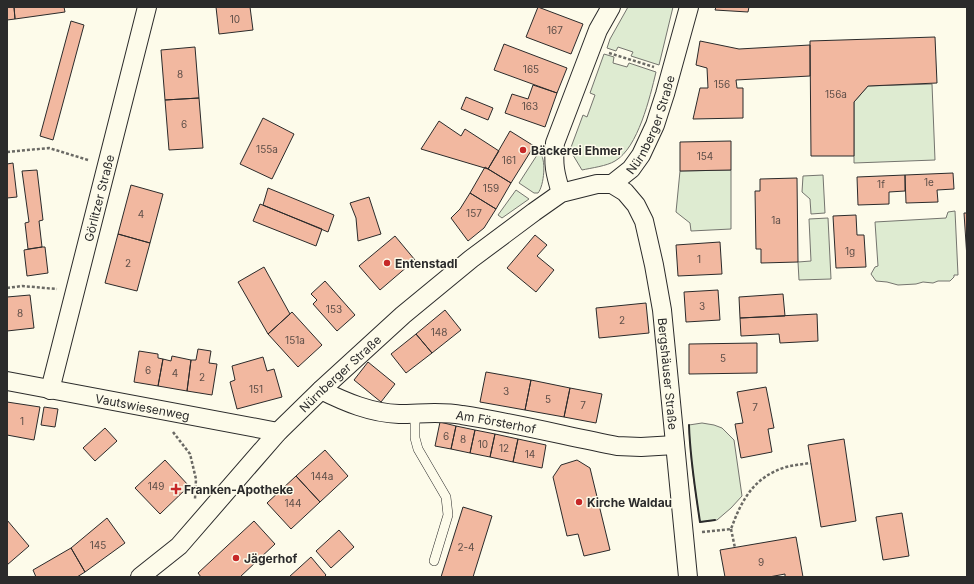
<svg xmlns="http://www.w3.org/2000/svg" width="974" height="584" viewBox="0 0 974 584" font-family="Inter,sans-serif">
<rect width="100%" height="100%" fill="#fdfbea"/>
<path fill="#deebd1" stroke="#74746e" d="M628,7H673L659,65L631,56L633,52L618,47L616,51L607,48L610,39Z
M604,54L614,57L613,63L627,67L629,63L656,72C650,97 638,148 615,161C607,166 591,168 582,170L570,150L583,115L587,117L595,95L590,93Z
M932,84L935,160L854,163V102L868,86Z
M539,152C547,158 544,186 538,193H534L519,183Z
M731,170V229L691,231L690,223L676,212L680,171Z
M823,175L825,213L811,214L810,199L802,192L803,176Z
M516,190L529,199L502,218L498,215Z
M955,211L958,275H954V277L950,281H938L933,283L923,282L916,284L898,285L887,282L876,281L871,274L875,267L878,266L875,222L946,218L948,212Z
M828,218L831,279L799,280L798,262L811,261L809,219Z
M702,423L714,425L722,428L734,440L742,496L731,508L717,520L700,522C695,489 690,458 689,425Z"/>
<path fill="#f2b8a0" stroke="#2b2b2b" d="M7,7H14L15,19L7,20Z
M14,7H64L65,12L15,19Z
M216,7H250L253,30L219,34Z
M538,7L583,24L571,54L526,37Z
M716,7H749L748,12L715,10Z
M71,21L84,25L53,140L40,136Z
M935,37L937,83L868,86L854,102V156H811L810,41Z
M700,41L739,49L810,45V76L736,80L737,88H743V118L693,119L700,88H708L707,68L696,65Z
M504,44L567,68L557,93L494,70Z
M195,47L199,98L165,100L161,50Z
M533,85L557,93L545,127L505,113L512,94L528,99Z
M466,97L493,108L488,120L461,109Z
M199,98L203,148L169,150L165,100Z
M263,118L294,134L272,179L240,164Z
M439,121L461,136L465,129L499,151L488,169L421,149Z
M510,131L534,146L511,183L488,169Z
M731,141V170L680,171V142Z
M13,163L17,197L7,198V164Z
M485,167L511,183L496,209L470,193Z
M37,170L43,220L39,221L42,247L28,249L25,223L29,222L22,171Z
M953,173L954,189L937,190L938,202L906,203L905,175Z
M905,175V191L889,192V204L858,205L857,177Z
M797,178L798,262L761,263V249H756L755,191H760V179Z
M131,185L163,194L150,243L118,234Z
M268,188L334,215L328,232L263,205Z
M470,193L496,209L484,228L468,241L451,218L460,209Z
M369,197L381,234L358,241L356,218L350,203Z
M260,204L322,229L316,246L253,221Z
M964,213H967V258Z
M856,215L857,235H864L866,267L836,268L833,216Z
M118,234L150,243L137,291L105,283Z
M535,235L547,245L537,256L554,270L536,292L507,268Z
M395,236L415,260L380,290L359,266Z
M720,242L722,274L678,276L676,245Z
M42,247H45L48,273L27,276L24,250Z
M264,267L290,314L268,334L238,282Z
M325,281L355,315L337,331L313,304L317,300L311,294Z
M718,290L720,320L686,322L684,292Z
M783,294L785,316L740,318L739,297Z
M30,295L34,328L7,331V297Z
M646,303L649,333L599,338L596,308Z
M445,310L461,330L432,353L416,334Z
M292,312L322,345L298,367L268,334Z
M817,314L818,341L780,343L779,334L741,336L740,318Z
M416,334L432,353L406,373L391,354Z
M757,343V373L689,374V344Z
M198,349L211,351L209,363L217,364L212,395L187,391L191,360H196Z
M139,351L158,354V358L163,359L158,386L134,382Z
M172,356L191,360L187,391L158,386L163,359L171,361Z
M263,357L267,371L274,369L282,397L237,409L230,382L235,380L232,366Z
M368,362L395,384L381,402L354,380Z
M486,372L531,380L525,410L480,402Z
M531,380L570,388L564,417L525,410Z
M766,387L774,428L768,429L772,452L741,458L735,424L743,423L737,392Z
M570,388L602,394L596,423L564,417Z
M7,402L40,407L34,440L7,435Z
M44,407L58,409L55,427L41,425Z
M440,422L456,426L451,449L435,446Z
M456,426L475,430L470,453L451,449Z
M105,428L117,441L95,461L83,448Z
M475,430L495,434L490,457L470,453Z
M495,434L518,439L513,462L490,457Z
M518,439L546,445L542,468L513,462Z
M844,439L856,521L821,527L808,445Z
M325,450L348,476L320,502L296,476Z
M165,460L189,486L160,514L135,488Z
M577,460L590,468L610,550L584,556L578,534L567,536L553,477L561,465Z
M296,476L320,502L291,529L267,503Z
M463,507L492,516L473,577H441Z
M902,513L909,556L883,560L876,517Z
M107,518L125,543L85,572L71,548Z
M7,520L29,546L7,565Z
M254,521L275,544L240,577H201L198,573Z
M339,530L354,547L331,568L316,551Z
M796,537L803,577H785V574L769,577H725L720,550Z
M71,548L85,572L77,577H36L33,570Z
M311,557L326,575L324,577H289Z"/>
<g fill="none" stroke-linecap="round" stroke-linejoin="round">
<g stroke="#2b2b2b" stroke-width="10">
<path id="service" d="M415,413V438L418,449L446,497L448,515L434,561"/>
</g>
<g stroke="#2b2b2b" stroke-width="20">
<g id="minor">
<path id="s1" d="M612,184L625,192L636,205L644,221L654,265L662,310L688,577"/>
<path d="M561,193C555,173 553,165 555,143L598,30L611,7"/>
<path id="s2" d="M7,381L278,432"/>
<path id="s3" d="M50,390L147,7"/>
<path id="s4" d="M321,390C345,402 371,413 399,414C420,414 441,411 462,415C514,423 566,436 617,446L641,447L675,445"/>
<path id="s5" d="M140,577L179,546L278,432L321,390L403,315L471,259L534,212L561,193L597,184H612L631,169L641,155L655,125L665,94L689,7"/>
</g>
</g>
<path stroke="#6a6964" stroke-width="2.5" stroke-dasharray="3 2" stroke-linecap="butt" d="M609,53L654,67
M7,152L49,148L88,160
M7,288L22,286L57,289
M173,432L190,454L196,479L195,499
M731,529L735,548
M702,532L731,529C742,499 754,477 786,467C794,465 803,464 811,463"/>
<use href="#service" stroke="#fdfbea" stroke-width="9"/>
<use href="#minor" stroke="#fdfbea" stroke-width="18"/>
<path stroke="#2b2b2b" stroke-width="2" d="M689,425C690,458 695,489 700,522L715,520"/>
</g>
<g fill="#c62828" stroke="#fdfbea" stroke-width="1.5">
<circle cx="523" cy="150" r="4"/>
<circle cx="387" cy="263" r="4"/>
<path d="M174 483h4v4h4v4h-4v4h-4v-4h-4v-4h4z"/>
<circle cx="579" cy="502" r="4"/>
<circle cx="236" cy="558" r="4"/>
</g>
<g text-anchor="middle" dominant-baseline="central" stroke-width="3" stroke-linejoin="round" paint-order="stroke">
<g font-size="10" fill="#5d4e48">
<text x="235" y="19">10</text>
<text x="555" y="30">167</text>
<text x="531" y="69">165</text>
<text x="180" y="74">8</text>
<text x="722" y="84">156</text>
<text x="836" y="94">156a</text>
<text x="530" y="106">163</text>
<text x="184" y="124">6</text>
<text x="267" y="149">155a</text>
<text x="705" y="156">154</text>
<text x="509" y="160">161</text>
<text x="929" y="182">1e</text>
<text x="881" y="184">1f</text>
<text x="491" y="188">159</text>
<text x="474" y="213">157</text>
<text x="141" y="214">4</text>
<text x="776" y="220">1a</text>
<text x="850" y="251">1g</text>
<text x="699" y="259">1</text>
<text x="128" y="263">2</text>
<text x="702" y="306">3</text>
<text x="334" y="309">153</text>
<text x="20" y="313">8</text>
<text x="622" y="320">2</text>
<text x="439" y="332">148</text>
<text x="295" y="340">151a</text>
<text x="723" y="358">5</text>
<text x="148" y="370">6</text>
<text x="175" y="373">4</text>
<text x="202" y="377">2</text>
<text x="256" y="389">151</text>
<text x="506" y="391">3</text>
<text x="548" y="399">5</text>
<text x="583" y="405">7</text>
<text x="755" y="407">7</text>
<text x="22" y="421">1</text>
<text x="446" y="436">6</text>
<text x="463" y="439">8</text>
<text x="483" y="444">10</text>
<text x="504" y="448">12</text>
<text x="530" y="454">14</text>
<text x="322" y="476">144a</text>
<text x="156" y="486">149</text>
<text x="293" y="503">144</text>
<text x="98" y="545">145</text>
<text x="466" y="547">2-4</text>
<text x="761" y="562">9</text>
</g>
<g font-size="12" fill="#2b2b2b" stroke="#fdfbea">
<text stroke="none"><textPath href="#s5" startOffset="697">Nürnberger Straße</textPath></text>
<text stroke="none"><textPath href="#s3" startOffset="198">Görlitzer Straße</textPath></text>
<text stroke="none"><textPath href="#s5" startOffset="286">Nürnberger Straße</textPath></text>
<text stroke="none"><textPath href="#s1" startOffset="205">Bergshäuser Straße</textPath></text>
<text stroke="none"><textPath href="#s2" startOffset="138">Vautswiesenweg</textPath></text>
<text stroke="none"><textPath href="#s4" startOffset="180">Am Försterhof</textPath></text>
</g>
<g font-size="12" font-weight="bold" fill="#2b2b2b" stroke="#fdfbea" text-anchor="start">
<text x="531" y="150">Bäckerei Ehmer</text>
<text x="395" y="263">Entenstadl</text>
<text x="184" y="489">Franken-Apotheke</text>
<text x="587" y="502">Kirche Waldau</text>
<text x="244" y="558">Jägerhof</text>
</g>
</g>
<rect width="974" height="584" fill="none" stroke="#2b2b2b" stroke-width="16"/>
</svg>
